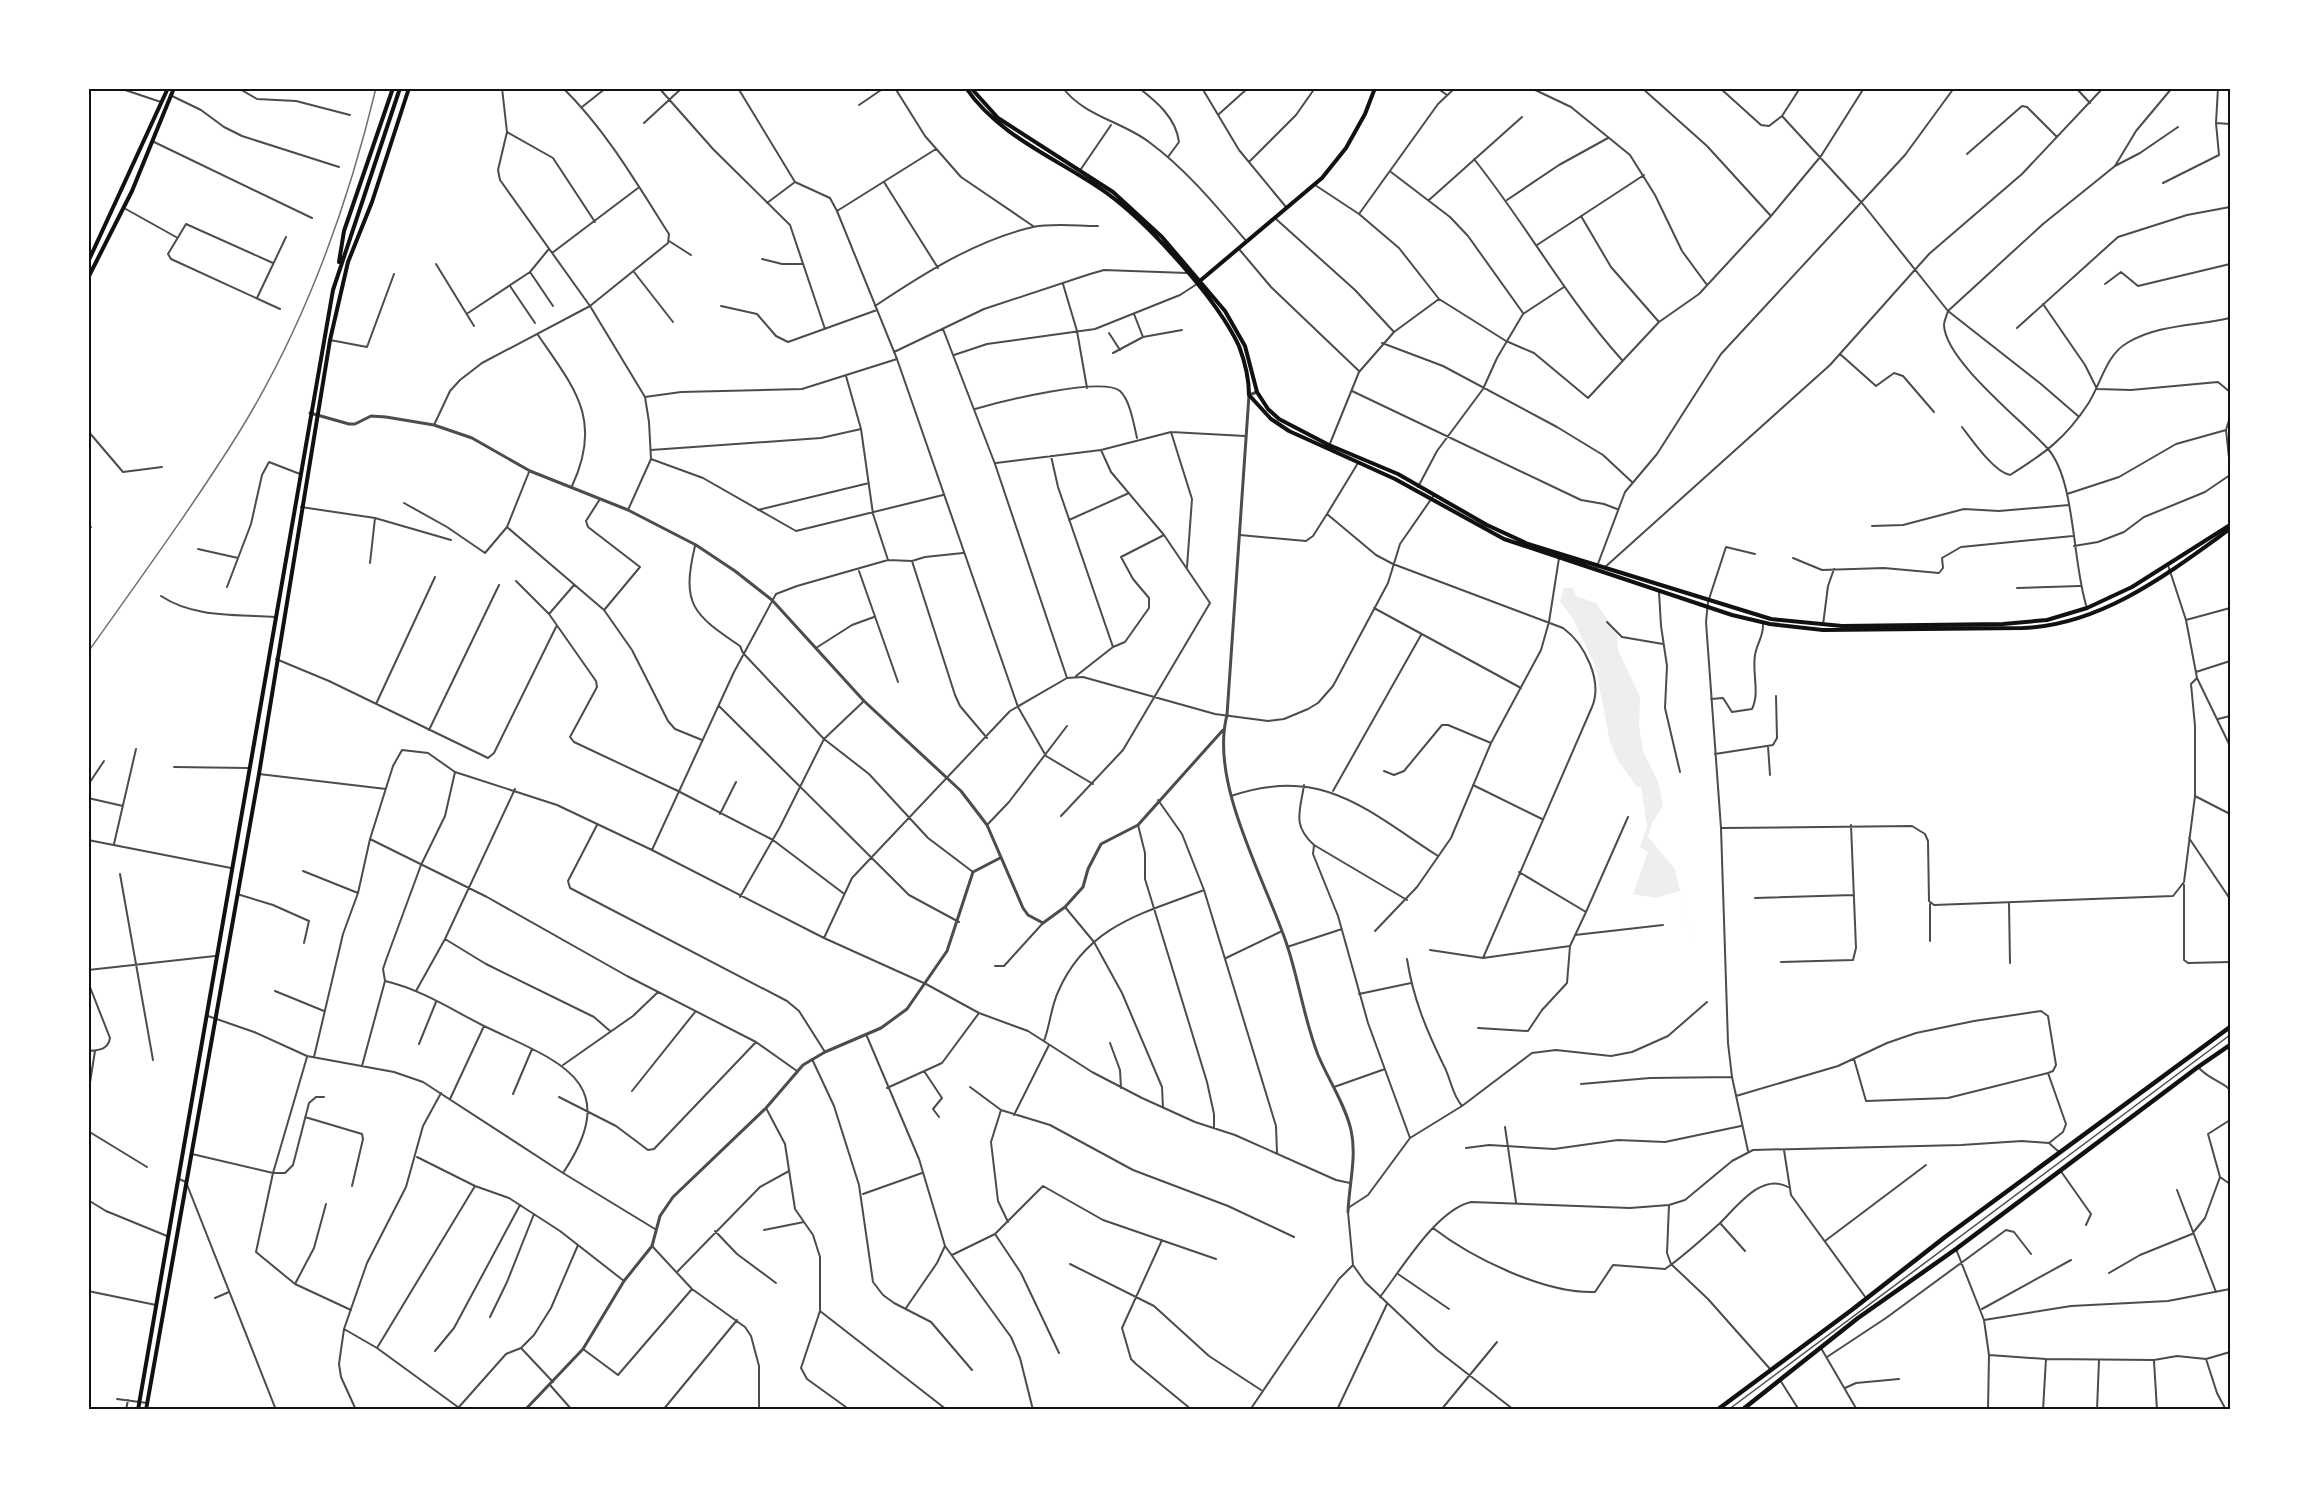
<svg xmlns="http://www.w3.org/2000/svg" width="2319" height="1498" viewBox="0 0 2319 1498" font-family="Arial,sans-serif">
<rect width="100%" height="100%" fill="#fff"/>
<path fill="#eee" d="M1564,588H1573L1576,596L1596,603L1617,633L1618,650L1640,697L1639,726L1643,751L1659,784L1663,806L1652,823L1648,837L1675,869L1701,981L1680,891L1656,898L1633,894L1648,852L1640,847L1647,826L1641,787H1637L1617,759L1610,742L1595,665L1573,619L1560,601Z"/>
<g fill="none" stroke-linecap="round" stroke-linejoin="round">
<path stroke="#4c4c4c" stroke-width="1.5" d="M1728,1410L2230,1035"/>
<path stroke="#4c4c4c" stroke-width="2" d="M119,88L161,102
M238,88L257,99L296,101L350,115
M502,88L507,132L498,170L500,180L590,306L645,397L649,422L651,459L628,510
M659,88L713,149L790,225L825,329
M738,88L795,182L830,198L837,211L897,359L1018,707L1046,756L1093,784
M895,88L925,136L961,177L1033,226
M1063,88C1084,116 1123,122 1149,142C1187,170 1217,207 1247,242
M1139,88C1157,102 1176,118 1179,142L1168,157
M1202,88L1239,150L1286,207
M1437,88L1447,95
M1531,88L1571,107L1630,155L1655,195L1682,251L1707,285
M1642,88L1707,146L1770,215
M1720,88L1761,125L1769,126L1782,116L1800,88
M2076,88L2090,103
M172,96L201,110L224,127L242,136L339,167
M859,105L884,88
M582,107L606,88
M1219,114L1248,88
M1782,116L1862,203L1948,311C1947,315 1944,321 1944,325C1945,361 2024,422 2048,449C2076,481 2072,564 2087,608
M644,123L682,88
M2216,123L2230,124
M507,132L553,158L595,222
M152,141L312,218
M1967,154L2022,106L2027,107L2057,137
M1474,159C1526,224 1566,298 1622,360
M1249,162L1296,115L1315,88
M2115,166L2140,153L2178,127
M1081,169L1111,125
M1391,172L1450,217L1468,236L1523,313
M884,182L938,268
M2163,183L2219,155L2216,123L2218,88
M1315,185L1359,214L1399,248L1439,299L1506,341L1534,353L1588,398L1659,322L1699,294L1771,216L1821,156L1864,88
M1429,200L1522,117
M1507,200L1559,165L1608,138
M767,203L795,182
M124,208L176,237
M837,211L936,149
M1359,214L1438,104L1455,88
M1581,216L1611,267L1659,322
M1276,219L1355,290L1394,332
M669,241L691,255
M1537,245L1644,175
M1239,249L1271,287L1359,371
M552,253L638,188
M762,259L782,264H803
M273,263L186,224L168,254L171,259L280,309
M436,264L474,326
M530,272L553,306
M634,272L673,322
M1063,284L1077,331L1087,388
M2105,284L2121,272L2138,286L2230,264
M510,286L535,323
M257,298L286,237
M2043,304L2085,365L2097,389L2131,390L2218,382L2230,392
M721,306L757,314L776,336L788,342L877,310
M875,306C923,274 976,240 1033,227C1053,223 1077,226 1098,226
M468,313L530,272L548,250
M1134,314L1143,337
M2017,328L2118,237L2187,215L2230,207
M943,329L995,464L1067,678
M1109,333L1120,350
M538,335C575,389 603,420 572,486
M330,340L367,347L394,274
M1382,343L1443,366L1557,427L1603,455L1632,482
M894,352L984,309L1090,274L1104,270L1187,273
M1113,353L1143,337L1182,330
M1840,354L1876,386L1894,373L1903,376L1934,412
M954,355L987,344L1095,329L1180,295L1197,284
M846,376L861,429L873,514L888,560
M1352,391L1581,500L1604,504L1617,509
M645,397L681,392L802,389L897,359
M975,409C999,402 1102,376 1120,391C1130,400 1134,425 1137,438
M2078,416L2041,384L1948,311L2043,224L2115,166L2136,131L2172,88
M2230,417L2226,430L2230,467
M434,425L450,391L460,380L482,363L590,306L668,243L669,234C637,184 606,130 563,88
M1962,427C1972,440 1994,472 2010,475C2045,453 2065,439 2088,404C2101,384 2106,355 2127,343C2158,324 2197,326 2230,318
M88,431L123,472L162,467
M1171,432L1192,499L1187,567
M1329,446L1359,372L1394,332L1439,299
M651,450L821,438L861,429
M1051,456L1058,487L1113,647
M651,459L703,478L796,531L943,495
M996,463L1101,450L1171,432L1245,436
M1358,463L1327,514L1376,555L1393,564L1563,628C1585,644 1603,681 1592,707L1483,958
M1418,487L1437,451L1483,389L1497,358L1523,314L1564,287
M2067,494L2119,477L2176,444L2226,430
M600,499L586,521L588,527L640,567L605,609
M404,503L447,527L485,553L507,527L529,472
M301,507L375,518L451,540
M758,510L869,483
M1069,520L1129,493
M1872,526L1903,525L1964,509L1999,511L2069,505
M88,527H91
M507,527L604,610L632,650L668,721L675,729L702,740
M1240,535L1306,541L1313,536L1327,514
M695,546C681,605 693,614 740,646L743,653L824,739L869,774L928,838L973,872
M2074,546L2098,542L2124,532L2144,517L2205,492L2230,475
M198,549L238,558
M1793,558L1822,570L1884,568L1939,573L1943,568L1942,558L1961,547L2073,536
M912,561L955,695L960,706L987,738
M370,563L375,518
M2168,565L2186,620L2197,678L2230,746
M1604,568L1830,365L1929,254L2022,174L2103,88
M1596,569L1625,492L1657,454L1721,354L1905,155L1954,88
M859,571L898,682
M516,581L549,614L596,681L597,687L570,737L574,742L678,791L773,840L843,893
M227,587L251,524L262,475L269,462L300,474
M2017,588L2080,586
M1659,592L1661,626L1667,666L1665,708L1680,772
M161,596C194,618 236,614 275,617
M1374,608L1521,688
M549,614L574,585
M2186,620L2230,608
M1607,622L1622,637L1663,644
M1823,625L1828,586L1834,569
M816,648L852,625L874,617
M276,659L329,681L488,758L494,753L556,627
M2196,672L2230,661
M1076,676L1113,647L1125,642L1149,608V598L1133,579L1121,557L1164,535
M1711,699L1723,698L1732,712L1752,709C1760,693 1752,673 1755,655C1757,643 1764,636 1763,623
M376,704L435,577
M719,706L909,895L959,922
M2218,719L2230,716
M429,730L499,585
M1768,746L1770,775
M1715,754L1773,745L1777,738L1776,696
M174,767L248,768
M1384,771L1394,775L1404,771L1442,725H1448L1491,743
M259,774L386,789
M88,785L104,761
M1304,785C1300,812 1292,825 1314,845L1407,900
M1473,785L1542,819
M1333,791L1421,635
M1231,796C1322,765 1365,809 1438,856
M2195,796L2230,814
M88,798L123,806
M1158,800L1182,834L1204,890L1276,1126L1277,1153
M720,814L736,782
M1061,816L1123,750L1210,603L1164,535L1111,472L1101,450
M597,825L568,881L570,888L787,1001L799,1011L825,1052
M987,825L1009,802L1067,726
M1138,825L1145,853V879L1207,1082L1214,1114V1128
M1721,828L1912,826L1925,834L1928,841L1929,901L1934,905L2173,896L2184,882L2195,796V726L2191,684L2197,678
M2189,838L2230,899
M370,839L487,897L627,976L756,1042L797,1071
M88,840L231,868
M114,844L136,749
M1314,845L1313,854L1338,916L1368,1023L1410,1138L1462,1106
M652,850L734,672L776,594L797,586L888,560L912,561L925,557L963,553
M303,871L358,893
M120,874L153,1060
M2184,885V960L2188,963L2230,962
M237,894L273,905L309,921L304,943
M740,897L780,827L824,739L864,701
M1755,898L1854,895
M2009,903L2010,963
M1930,904V941
M1065,907L1094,942L1122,993L1162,1087L1163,1108
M1586,912L1628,817
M1375,931L1417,887L1451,838L1491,743L1541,650L1549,622L1559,558
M1575,935L1663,925
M824,938L852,878L1010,711L1067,678L1083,677L1215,714L1268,721L1284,719L1308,709L1318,703L1333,686L1388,583L1400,544L1434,495
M445,939L486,964L594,1017L610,1031
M1287,947L1342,929
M1430,950L1483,958L1570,946L1586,912L1519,872
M1226,958L1282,931
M1407,959C1413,998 1426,1029 1443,1064C1451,1078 1451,1093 1462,1106L1532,1053L1556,1050L1611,1056L1632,1052L1668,1036L1707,1002
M1781,962L1853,960L1856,948L1851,825
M995,966H1004L1043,923
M88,970L215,956
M385,981C420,989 451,1009 482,1025C556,1061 626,1079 563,1173
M88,982L110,1038C108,1050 99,1050 88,1051
M275,991L324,1011
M416,991L445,939L515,789
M1359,994L1411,983
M208,1016L254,1032L307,1056L394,1072L423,1082L563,1173L655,1229
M1478,1028L1528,1031L1542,1010L1567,983L1570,946
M866,1034L919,1159L945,1246L1011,1337L1020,1358L1033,1410
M1044,1041C1050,1025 1051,1007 1058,992C1087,925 1144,913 1204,890
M1110,1043L1120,1070L1121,1088
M419,1044L436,1002
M307,1057L273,1173L256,1252L295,1284L351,1310
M314,1057L343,934L358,893L370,839L393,766L402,750L428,753L455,772L557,805L652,850L824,938L926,984L979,1013L1028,1031L1092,1072L1142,1098L1195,1122L1235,1135L1336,1180L1350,1183
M812,1059L834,1106L859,1185L873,1282L883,1295L894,1303L931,1322L972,1370
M1854,1059L1866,1101L1948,1098L2048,1073
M563,1065L633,1016L658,992
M362,1066L385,981L383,969L386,960L421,865L445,816L455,772
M2199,1068C2210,1080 2224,1082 2230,1090
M924,1071L942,1098L933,1109L939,1117
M1581,1084L1650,1078L1732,1077
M970,1087L1001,1110L1050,1125L1133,1170L1228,1206L1294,1237
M1334,1087L1385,1069
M887,1088L942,1063L979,1013
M632,1091L695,1012
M513,1094L532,1049
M88,1095L95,1051
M1736,1096L1838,1066L1887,1043L1916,1033L1974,1021L2041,1011L2048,1016L2056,1065L2053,1071L2048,1073L2066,1124L2063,1132L2049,1143
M559,1097L616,1126L648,1150L654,1149L756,1042
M450,1099L484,1026
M766,1108L785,1144L795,1209L813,1235L820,1257V1311L801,1368L807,1379L850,1410
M1001,1110L991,1142L998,1201L1008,1222
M1014,1115L1049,1045
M305,1117L362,1134L363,1139L352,1186
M1505,1127L1516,1202
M88,1131L147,1167
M1466,1148L1489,1145L1554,1149L1618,1140L1665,1142L1741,1126
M1784,1150L1791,1195L1866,1298
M1748,1151L1732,1077L1728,1043L1721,828L1706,622L1708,602L1726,547L1755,554
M192,1154L273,1173H285L293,1165L309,1103L316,1097H324
M417,1157L475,1186L509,1198L560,1231L624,1281
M2060,1170L2091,1214L2086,1225
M2220,1177L2230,1184
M179,1179L186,1182L276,1410
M2177,1190L2216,1292
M863,1194L922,1173
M88,1200L106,1211L167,1236
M1669,1205L1667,1253L1671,1264L1708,1299L1771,1370
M1348,1208L1368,1195L1410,1138
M1348,1212L1353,1265L1365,1282L1437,1350L1514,1410
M1720,1223L1745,1251
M1433,1228C1472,1258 1545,1294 1595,1292L1613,1265L1665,1269C1684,1256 1702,1239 1719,1224C1736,1208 1761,1172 1788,1187
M764,1230L804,1222
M715,1231L737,1254L776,1283
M995,1234L1021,1273L1059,1353
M1162,1240L1122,1328L1131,1359L1136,1364L1192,1410
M1825,1241L1926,1165
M652,1246L692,1289L745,1327L751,1336L759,1366V1410
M1956,1249L1984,1320L1989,1355L1988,1410
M952,1255L995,1234L1043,1186L1103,1220L1216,1259
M1070,1264L1154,1306L1209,1356L1261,1390
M677,1272L760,1187L789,1171
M2109,1273L2140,1255L2192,1234L2205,1218L2220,1177L2208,1134L2230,1120
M1398,1274L1449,1309
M295,1284L314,1248L326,1204
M88,1291L156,1305
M1380,1297C1401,1270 1436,1210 1471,1202L1630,1208L1669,1205L1685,1200L1732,1161L1753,1150L1961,1145L2022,1141L2049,1143L2059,1152
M215,1298L229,1292
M906,1308L937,1263L945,1246
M1982,1309L2071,1260
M820,1311L947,1410
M490,1317L507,1282L534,1214
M1984,1320L2071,1306L2168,1301L2230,1289
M344,1329L377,1348L462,1410
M377,1348L475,1186
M521,1348L553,1382
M1821,1348L1857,1410
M583,1349L618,1375L692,1289
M435,1351L454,1328L520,1205
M1989,1355L2046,1359L2154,1360L2177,1356L2206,1359L2230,1352
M1827,1357L1886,1318L2006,1230L2014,1232L2031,1254
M2206,1359L2217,1393L2226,1410
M2154,1361L2157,1410
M1780,1380L1799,1410
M550,1385L572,1410
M1845,1388L1856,1383L1899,1379
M117,1399L147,1403
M459,1407L506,1354L521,1348L534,1335L551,1308L578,1245
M126,1410L128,1400
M356,1410L341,1377L339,1364L344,1329L367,1263L406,1187L423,1126L441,1093
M663,1410L737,1320
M1250,1410L1339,1279L1353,1265
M1337,1410L1387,1304
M1441,1410L1497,1342
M2043,1410L2046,1359
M2097,1410L2099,1360"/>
<path stroke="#4c4c4c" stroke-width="3" d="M1257,392L1249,395L1227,715C1209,783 1265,879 1287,945C1299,981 1304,1019 1318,1055C1328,1079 1345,1104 1351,1130C1357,1156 1349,1185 1348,1212
M310,413L349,424H355L371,416L386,417L434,425L472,438L530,471L628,510L696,545L735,571L772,600L864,701L961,791L987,825L1023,908L1028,915L1043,923L1065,907L1083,887L1088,869L1101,844L1138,825L1223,730
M525,1410L583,1349L624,1281L652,1246L660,1216L673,1197L766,1108L803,1065L825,1052L881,1028L907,1009L947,951L973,872L1000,858"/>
<path stroke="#111" stroke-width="4" d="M966,88C1000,138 1061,160 1108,194C1150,225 1217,299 1239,346C1245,362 1249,379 1249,395L1271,419L1289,431L1395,479L1504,539L1732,615L1770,624L1823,630L2023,628C2102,625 2169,573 2230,529
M971,88L998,118L1113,192L1162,237L1225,311L1245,346L1257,392L1268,409L1279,419L1329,445L1398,474L1487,525L1528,544L1771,619L1842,626L2003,624L2047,620L2087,608L2132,587L2230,525
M88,262L168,88
M339,262L344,231L393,88
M88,278L132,191L174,88
M1201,280L1322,178L1346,148L1365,114L1375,88
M138,1410L333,290L400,88
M146,1410L259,774L330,340L348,262L372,202L409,88"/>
<path stroke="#111" stroke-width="4.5" d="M1717,1410L1853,1309L1945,1237L2230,1027
M1742,1410L1858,1318L1956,1249L2198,1067L2230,1045"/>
<path stroke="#707070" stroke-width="1.5" d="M88,652C139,580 191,509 238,434C303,329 347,209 376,88"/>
</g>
<rect width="2319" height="1498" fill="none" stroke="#ffffff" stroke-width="180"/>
<rect x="90" y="90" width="2139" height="1318" fill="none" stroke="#111" stroke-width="2"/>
</svg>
